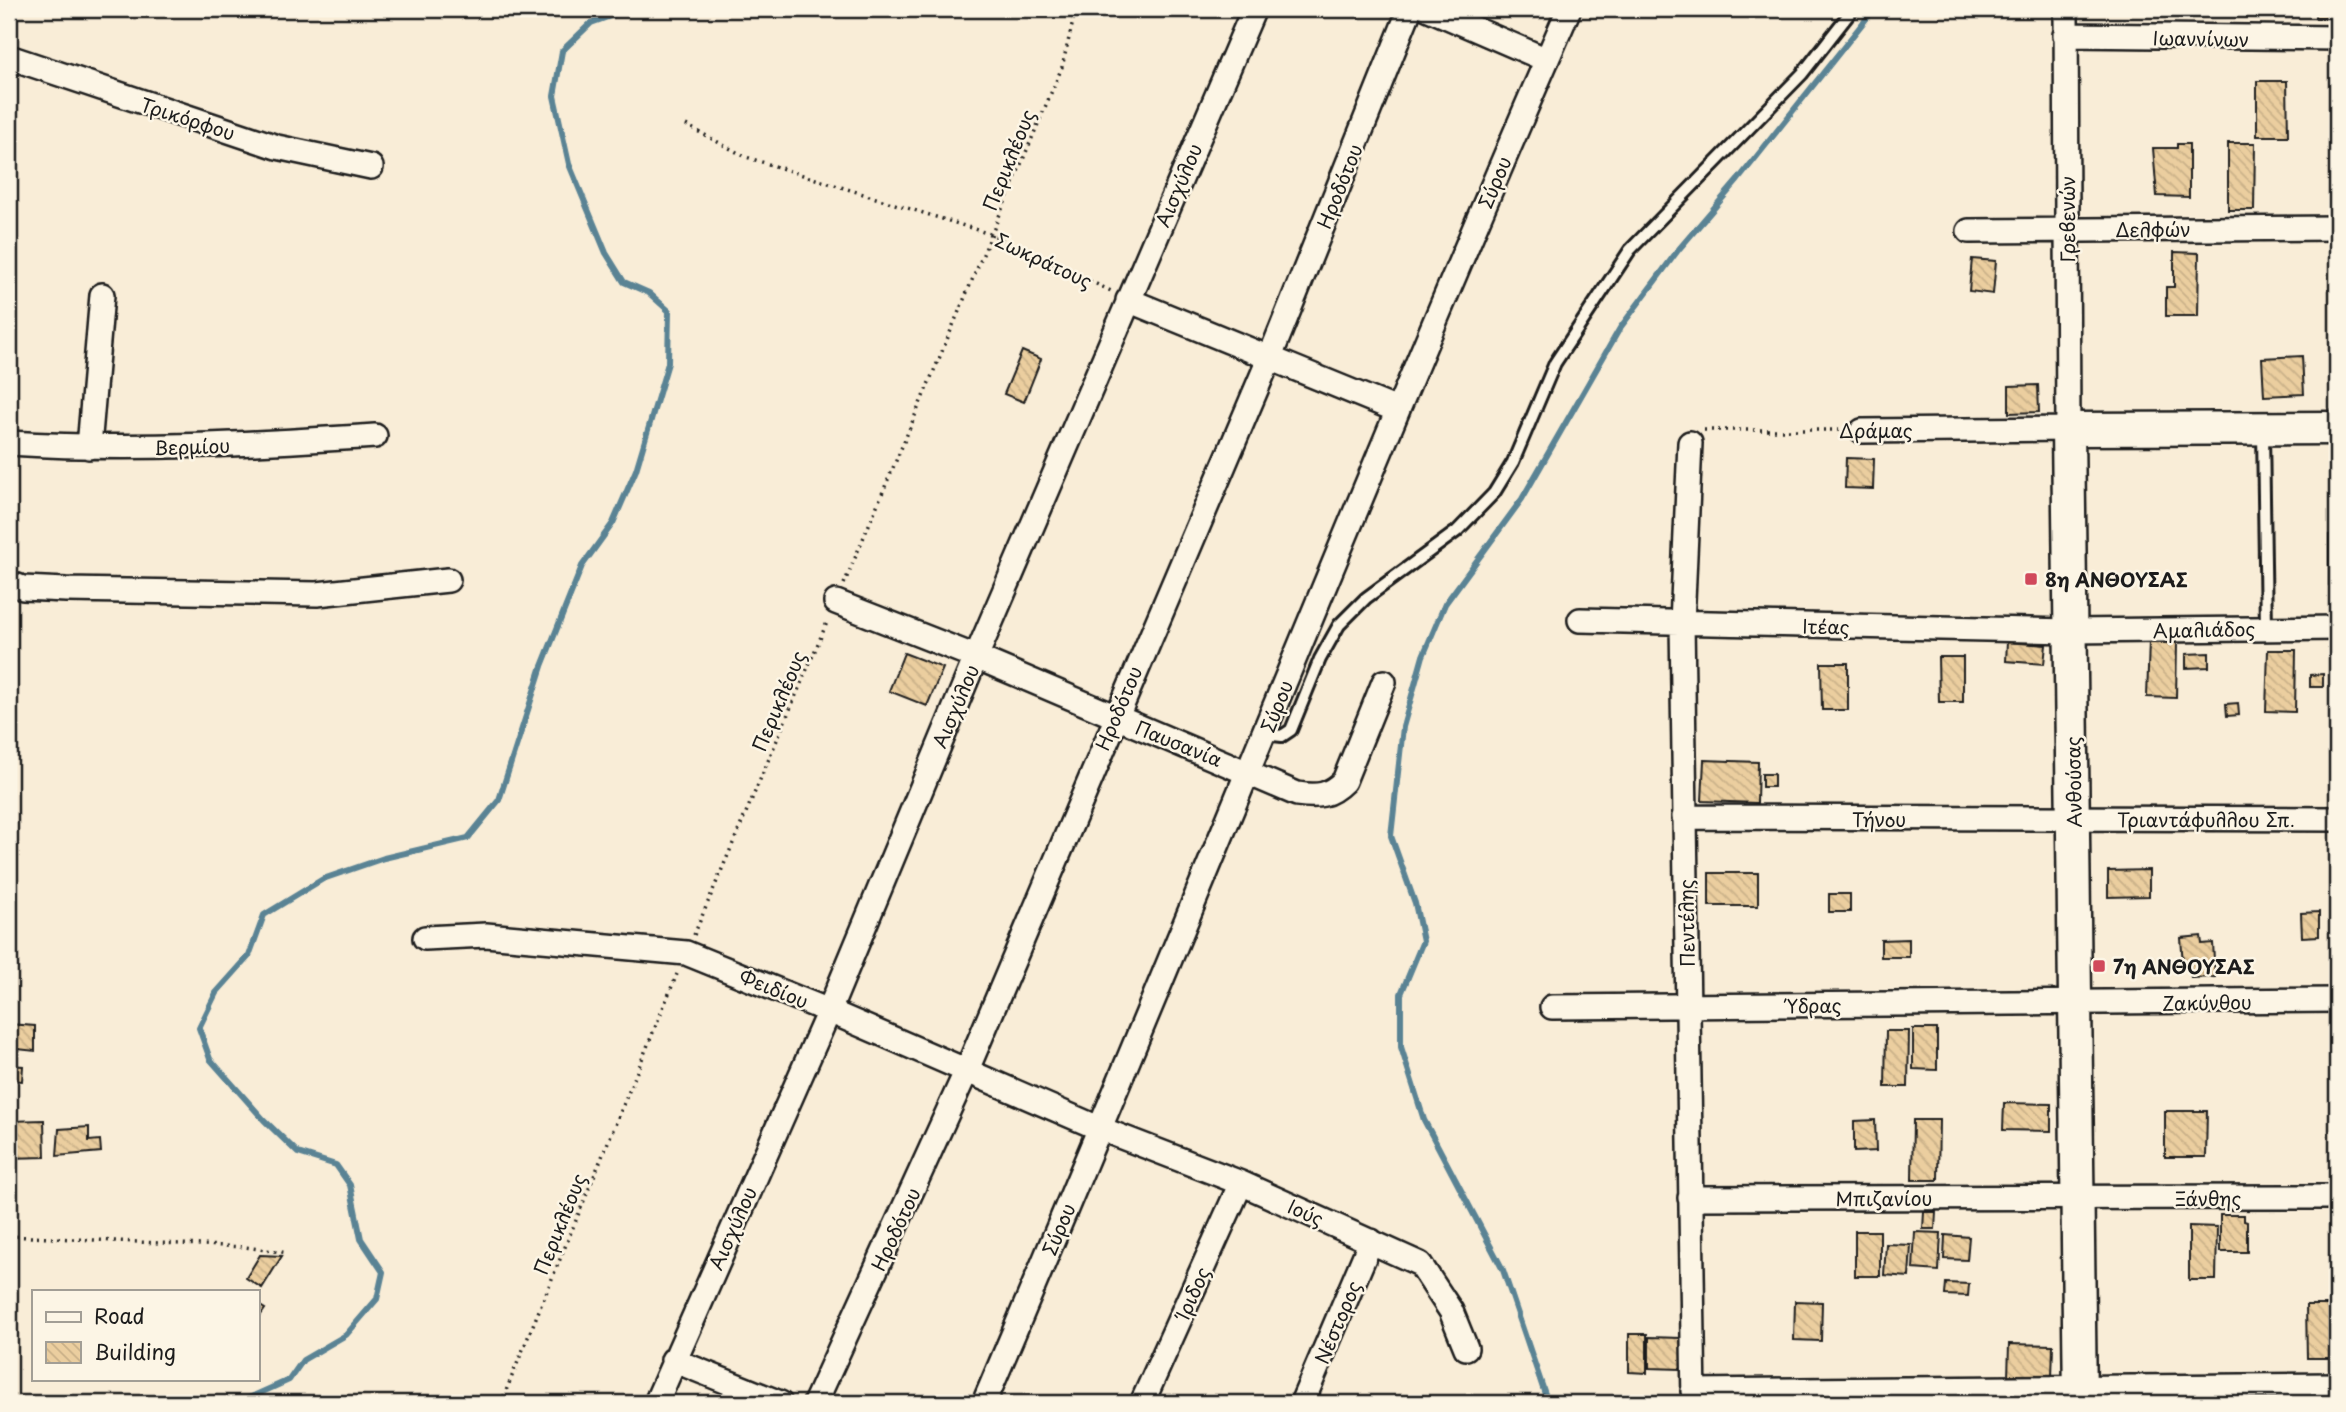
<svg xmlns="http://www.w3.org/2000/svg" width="2346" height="1412" viewBox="0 0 2346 1412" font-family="'Playpen Sans',sans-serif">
<defs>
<pattern id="building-back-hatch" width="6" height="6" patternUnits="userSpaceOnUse" patternTransform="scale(1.75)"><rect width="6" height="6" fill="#ebce9f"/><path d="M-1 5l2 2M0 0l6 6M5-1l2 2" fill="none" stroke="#c9b088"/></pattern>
</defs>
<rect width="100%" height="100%" fill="#f9edd7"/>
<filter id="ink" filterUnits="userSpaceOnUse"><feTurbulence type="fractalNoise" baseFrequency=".0143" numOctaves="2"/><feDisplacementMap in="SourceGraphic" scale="14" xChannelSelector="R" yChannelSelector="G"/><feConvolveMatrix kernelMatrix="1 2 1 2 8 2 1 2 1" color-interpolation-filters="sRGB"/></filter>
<g filter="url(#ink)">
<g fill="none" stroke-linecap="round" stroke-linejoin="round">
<path stroke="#5a8394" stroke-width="6" d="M238,1403L289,1380L303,1360L346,1335L377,1299L383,1272L361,1239L350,1185L336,1165L298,1153L264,1120L210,1059L199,1028L216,993L249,956L264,915L323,879L384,858L468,838L499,800L542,666L582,566L613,523L636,470L668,363L669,311L649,293L624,282L606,253L569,164L554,96L562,51L591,23L630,9
M1548,1403L1503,1270L1424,1120L1401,1047V994L1423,941L1415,903L1391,836L1403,727L1423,656L1445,604L1522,499L1620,328L1679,249L1738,180L1874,9"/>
</g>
<path fill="url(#building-back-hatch)" stroke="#1c1c1c" stroke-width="2" d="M2315,9H2337V17H2315Z
M2257,81H2287L2288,136H2257Z
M2228,143H2255L2254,210H2228Z
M2177,144H2189V197L2157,196L2153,148H2177Z
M2332,147H2337V173H2335Z
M2174,252L2199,253L2198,316H2166V287H2174Z
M1972,259L1996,261L1993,294L1969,291Z
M1022,351L1041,359L1024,402L1004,394Z
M2302,356L2304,394L2264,396L2262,358Z
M2038,385L2039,412L2009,413V386Z
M1846,458L1874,459L1873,489L1845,488Z
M2337,534V585H2329V535Z
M2149,641L2177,642L2176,698L2147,697Z
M2007,642L2046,645L2044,664L2006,661Z
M2268,650H2296L2295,712L2266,711Z
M904,653L943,668L927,706L889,691Z
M2209,653V667L2186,668V654Z
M1938,657H1963V702H1939Z
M1821,663H1848V710H1822Z
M2323,674V687H2310V675Z
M2238,703L2239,715L2227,716L2226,704Z
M1704,760L1758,762L1757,803L1702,801Z
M1762,774H1774V787H1762Z
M2149,870V896L2108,897V871Z
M1709,873H1758V906H1709Z
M1829,894H1850V912H1829Z
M2319,912V936L2302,937L2301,913Z
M2201,936L2202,944L2213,943L2215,977L2191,978L2190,964H2183L2181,938Z
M1909,939V957H1881V940Z
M9,1024L35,1026V1051L9,1048Z
M1913,1029H1937V1070L1913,1069Z
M1886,1031H1909L1908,1087H1885Z
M9,1065L23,1066L22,1081L9,1080Z
M2004,1103L2051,1104V1131L2003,1130Z
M2165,1111H2207L2206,1157H2165Z
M44,1120L45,1157L9,1158V1121Z
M1875,1120L1876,1151L1854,1152V1121Z
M1913,1120H1939L1938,1180H1912Z
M89,1127V1141L100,1140L101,1152L57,1156L59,1129Z
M1924,1212H1936L1935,1229H1923Z
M2220,1215H2244V1221L2247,1222V1252H2220Z
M2189,1226L2217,1227L2216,1280H2189Z
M1855,1231H1880V1276H1855Z
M1915,1232L1941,1233L1939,1271L1913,1269Z
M2337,1233V1280L2333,1248H2337Z
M1945,1235L1969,1237L1967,1260L1944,1259Z
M1886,1244L1911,1245L1909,1277L1884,1275Z
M260,1255L282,1256L262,1288L246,1278Z
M1946,1283L1969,1284L1968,1296L1945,1295Z
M9,1299H15V1314H9Z
M1795,1301L1822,1302L1821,1341L1794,1340Z
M257,1304L265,1309L258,1319L257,1318Z
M2306,1305H2335L2336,1358H2307Z
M1629,1334H1647V1373L1629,1372Z
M1649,1337L1681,1338V1369L1649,1368Z
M2009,1344L2053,1345L2052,1378H2008Z"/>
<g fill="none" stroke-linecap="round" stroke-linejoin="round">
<g stroke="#1c1c1c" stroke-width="16">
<path id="lane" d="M2263,432L2266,629
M1264,734L1282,736L1291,730L1320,659L1339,625L1366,598L1457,531L1494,493L1513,462L1555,363L1630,250L1802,74L1853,9"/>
</g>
<g stroke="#1c1c1c" stroke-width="28">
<path id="street" d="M1429,9L1547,60
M2065,35L2337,38
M9,57L277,147L371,167
M1969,231L2337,228
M1128,300L1397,410
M1862,431L2068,429L2066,9
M9,443C131,451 253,444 375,436
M1690,443L1682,623L1694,1403
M89,447L102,295
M9,583L23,588L66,590L317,594L448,580
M836,602L976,657L1297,794C1318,797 1329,796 1344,781L1384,682
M1580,620L2071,631L2337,628
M1684,817L2337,819
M425,938L486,935L686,953L829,1011L1101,1129L1241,1183L1420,1264L1451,1311L1466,1348
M1552,1007L2337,1000
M1690,1198L2337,1197
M673,1360L780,1403
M1693,1391L2337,1385
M656,1403L829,1011L976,657L1254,9
M815,1403L966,1072L1270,357L1410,9
M984,1403C1182,940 1367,471 1569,9
M1142,1403L1241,1183
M1302,1403L1371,1241"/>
</g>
<g stroke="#1c1c1c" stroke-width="37">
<path id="secondary" d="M2080,1403L2068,429L2337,428"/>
</g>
<path stroke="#1c1c1c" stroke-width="3.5" stroke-dasharray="2 5" stroke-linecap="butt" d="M686,125L746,157L993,235L1111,291
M1704,430H1843
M844,584L1062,67L1076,9
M694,935L828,620
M9,1236L245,1247L288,1253
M501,1403L677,974"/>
<use href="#lane" stroke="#fcf5e5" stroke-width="10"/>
<use href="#street" stroke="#fcf5e5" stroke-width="23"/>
<use href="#secondary" stroke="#fcf5e5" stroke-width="32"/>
</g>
</g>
<g fill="#d1495b" stroke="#fcf5e5" stroke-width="2.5">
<rect x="2024" y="572" width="14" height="14" rx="3.5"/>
<rect x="2092" y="959" width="14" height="14" rx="3.5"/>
</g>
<g text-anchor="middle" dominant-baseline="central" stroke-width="5" stroke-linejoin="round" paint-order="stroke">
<g font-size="19" fill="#1c1c1c" stroke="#fcf5e5">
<text transform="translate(2201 38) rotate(1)">Ιωαννίνων</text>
<text transform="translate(188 118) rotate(18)">Τρικόρφου</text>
<text transform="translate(1008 160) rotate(-68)">Περικλέους</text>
<text transform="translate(1494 182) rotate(-67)">Σύρου</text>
<text transform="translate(1178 185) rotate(-67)">Αισχύλου</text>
<text transform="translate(1339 186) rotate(-68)">Ηροδότου</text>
<text transform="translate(2067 219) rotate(-90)">Γρεβενών</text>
<text x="2153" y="229">Δελφών</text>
<text transform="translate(1044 260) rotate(25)">Σωκράτους</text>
<text x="1876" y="430">Δράμας</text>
<text transform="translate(192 446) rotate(-2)">Βερμίου</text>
<text transform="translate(1826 626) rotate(1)">Ιτέας</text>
<text transform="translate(2204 629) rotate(-1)">Αμαλιάδος</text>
<text transform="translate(778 701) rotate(-67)">Περικλέους</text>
<text transform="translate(955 706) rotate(-67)">Αισχύλου</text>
<text transform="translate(1276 706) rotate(-68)">Σύρου</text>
<text transform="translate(1118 708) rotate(-67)">Ηροδότου</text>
<text transform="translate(1179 743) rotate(22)">Παυσανία</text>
<text transform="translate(2073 782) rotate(-91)">Ανθούσας</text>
<text x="1879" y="819">Τήνου</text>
<text x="2206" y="819">Τριαντάφυλλου Σπ.</text>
<text transform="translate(1686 923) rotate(-91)">Πεντέλης</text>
<text transform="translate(774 988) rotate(22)">Φειδίου</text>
<text transform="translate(2207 1002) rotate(-1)">Ζακύνθου</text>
<text transform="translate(1814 1005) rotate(-1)">Ύδρας</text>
<text x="1884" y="1198">Μπιζανίου</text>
<text x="2208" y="1198">Ξάνθης</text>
<text transform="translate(1306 1212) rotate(24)">Ιούς</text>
<text transform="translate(559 1224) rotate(-68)">Περικλέους</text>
<text transform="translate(732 1228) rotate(-66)">Αισχύλου</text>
<text transform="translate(895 1229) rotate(-65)">Ηροδότου</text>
<text transform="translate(1058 1229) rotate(-67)">Σύρου</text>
<text transform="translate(1192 1293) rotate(-66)">Ίριδος</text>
<text transform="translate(1337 1322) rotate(-67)">Νέστορος</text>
</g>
<g font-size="19" font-weight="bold" fill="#1c1c1c" stroke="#fcf5e5" text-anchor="start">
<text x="2045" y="579">8η ΑΝΘΟΥΣΑΣ</text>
<text x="2113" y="966">7η ΑΝΘΟΥΣΑΣ</text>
</g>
</g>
<rect width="2346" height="1412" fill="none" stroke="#fcf5e5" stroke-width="35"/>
<rect x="18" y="18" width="2311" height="1377" fill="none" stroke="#1c1c1c" stroke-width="2.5" filter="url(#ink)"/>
<rect x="32" y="1290" width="228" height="91" fill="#fcf5e5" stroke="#a29e95" stroke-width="2"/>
<rect x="46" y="1312" width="35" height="10" fill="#fcf5e5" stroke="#a29e95" stroke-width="2"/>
<text x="94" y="1324" font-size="21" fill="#1c1c1c">Road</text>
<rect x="46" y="1342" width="35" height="21" fill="url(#building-back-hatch)" stroke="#a29e95" stroke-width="2"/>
<text x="94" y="1360" font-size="21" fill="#1c1c1c">Building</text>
</svg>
